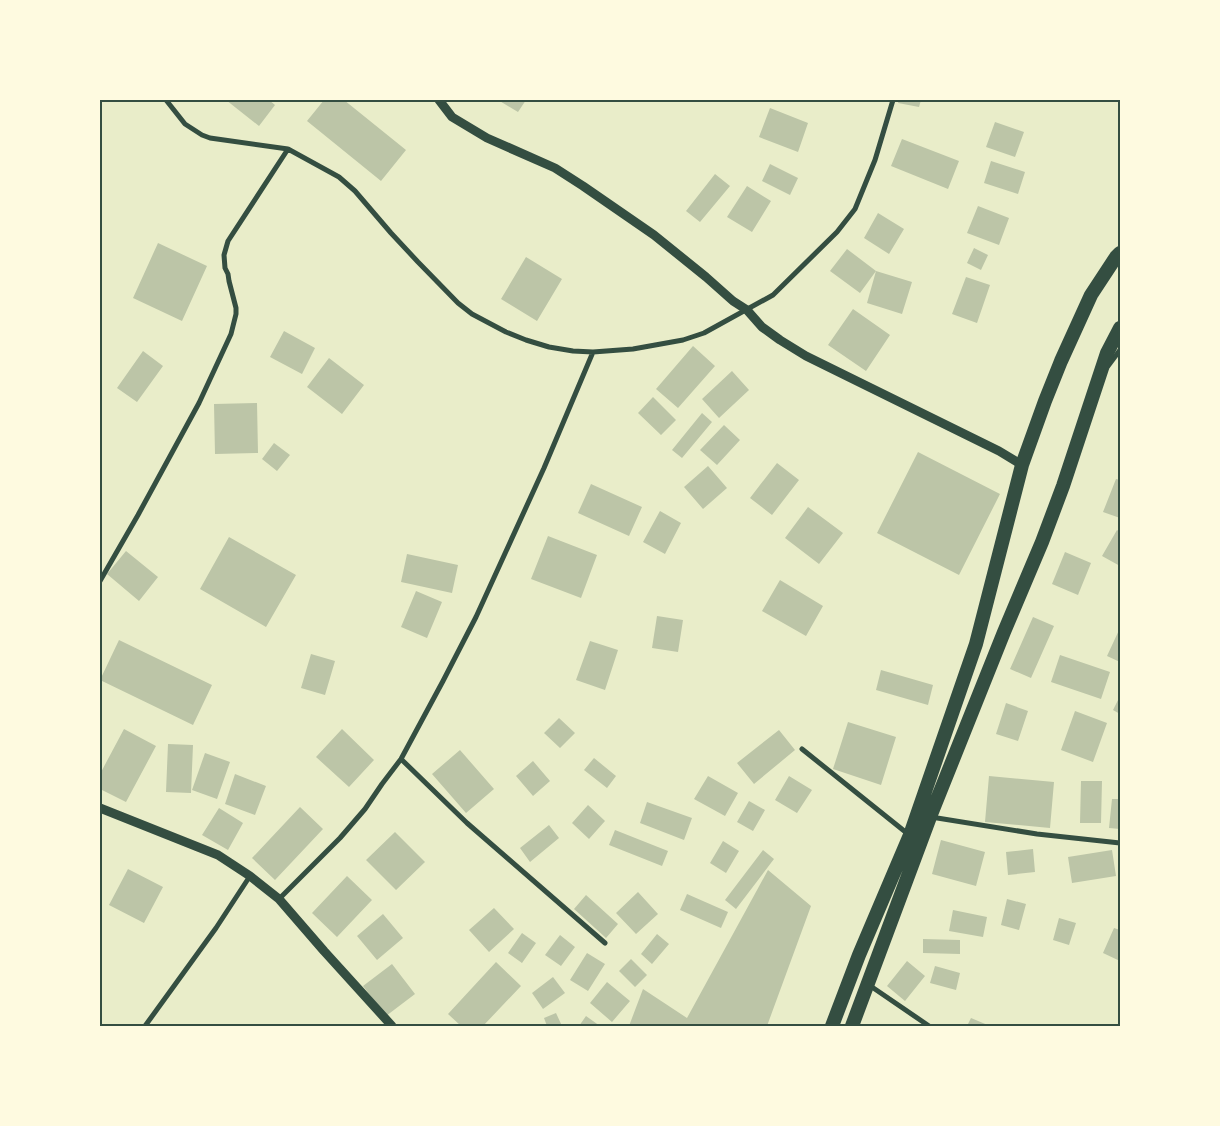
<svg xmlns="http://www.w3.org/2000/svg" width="1220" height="1126" viewBox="0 0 1220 1126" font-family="'Archivo Narrow',sans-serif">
<rect width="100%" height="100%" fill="#e9edc9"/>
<path fill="#bcc5a7" d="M226,100H269L275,105L259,126Z
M324,100H344L406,150L381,181L307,121Z
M498,100H526L518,112Z
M899,100H921L919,107L898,103Z
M770,108L808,123L798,152L759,137Z
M995,122L1024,132L1015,157L986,147Z
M902,139L959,161L948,189L891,166Z
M991,161L1025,172L1018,194L984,183Z
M770,164L798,178L790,195L762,181Z
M715,174L730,186L700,222L686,211Z
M747,186L771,201L752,232L727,217Z
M978,206L1009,218L999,245L967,233Z
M878,213L904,229L889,254L864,238Z
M158,243L207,266L182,321L133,298Z
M974,248L988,255L981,270L967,263Z
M847,249L876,271L860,293L830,271Z
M526,257L562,279L537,321L501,299Z
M876,271L912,282L902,314L867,303Z
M966,277L990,285L977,323L952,314Z
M853,309L890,335L866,371L828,345Z
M284,331L315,348L302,374L270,357Z
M693,346L715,366L678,408L656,389Z
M143,351L163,366L137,402L117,388Z
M329,358L364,385L342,414L307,387Z
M732,371L749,390L719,418L702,399Z
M653,397L676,420L661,435L638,413Z
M257,403L258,453L215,454L214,404Z
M702,413L712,422L682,458L672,450Z
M724,425L740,440L717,465L700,450Z
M274,443L290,455L277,471L262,459Z
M918,452L1000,494L959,575L877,533Z
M777,463L799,480L772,515L750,498Z
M708,466L727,488L703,509L684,487Z
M1116,479L1120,480V518L1103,512Z
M591,484L642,507L629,536L578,513Z
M808,507L843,533L819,564L785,538Z
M660,511L681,523L665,554L643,542Z
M1117,530L1120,532V566L1102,556Z
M548,536L597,555L581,598L531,579Z
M229,537L296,575L266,627L200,589Z
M126,551L158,577L139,601L107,574Z
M1065,552L1091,563L1078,595L1052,584Z
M407,554L458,565L452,593L401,582Z
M780,580L823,606L806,636L762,611Z
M416,591L442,602L427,638L401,627Z
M657,616L683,620L678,652L652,648Z
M1033,617L1054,626L1031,678L1010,669Z
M1120,628V662L1107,656Z
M119,640L212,685L193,725L100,680Z
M590,641L618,650L605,690L576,680Z
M311,654L335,661L325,695L301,688Z
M1060,655L1110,672L1101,699L1051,682Z
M881,670L933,685L928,705L876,690Z
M1120,696V714L1113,710Z
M1006,703L1028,711L1018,741L996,734Z
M1075,711L1107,723L1093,762L1061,750Z
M559,718L575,733L560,748L544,733Z
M848,722L896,737L881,785L833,769Z
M124,729L156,746L126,802L100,789V774Z
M342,729L374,760L349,787L316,757Z
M779,730L795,750L754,784L737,763Z
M168,744L193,745L191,793L166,792Z
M460,750L494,789L466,813L432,774Z
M205,753L230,762L217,799L192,790Z
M594,758L616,776L607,788L584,770Z
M533,761L550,781L533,796L516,776Z
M235,774L266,786L255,815L225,804Z
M708,776L738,793L725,816L694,799Z
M789,776L812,790L797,813L775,800Z
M989,776L1054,782L1050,828L985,822Z
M1081,781H1102L1101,823H1080Z
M1112,799H1120V829L1109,828Z
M749,801L765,810L753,831L737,822Z
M647,802L692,818L684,840L640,823Z
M588,805L605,821L589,839L572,823Z
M300,807L323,829L275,880L252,858Z
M219,808L243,823L228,850L202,835Z
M549,825L559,838L530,862L520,848Z
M615,830L668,851L662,866L609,845Z
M395,832L425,862L396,890L366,860Z
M941,840L985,852L976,886L932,874Z
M723,841L739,851L726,873L710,863Z
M1033,849L1035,872L1008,875L1006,852Z
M763,850L774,859L736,909L725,900Z
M1112,850L1116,876L1072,883L1068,857Z
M128,869L163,887L144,923L109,905Z
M768,870L811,906L767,1026H629L643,989L687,1018Z
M347,876L372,900L337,937L312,913Z
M638,892L658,914L636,934L616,913Z
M687,894L728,912L721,928L680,910Z
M586,895L618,924L606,938L574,909Z
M1007,899L1026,904L1019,930L1001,925Z
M494,908L514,929L489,952L469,930Z
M953,910L987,917L983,937L949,931Z
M383,914L403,938L377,960L357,936Z
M1059,918L1076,923L1069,945L1053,940Z
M1114,928L1120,930V961L1103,953Z
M522,933L536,943L522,963L508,953Z
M657,934L669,944L652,964L641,954Z
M560,935L575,947L561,966L545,955Z
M923,939L960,940V954L923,953Z
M587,953L605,964L588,991L570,980Z
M631,959L647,975L635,987L619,971Z
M907,961L925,976L905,1001L887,986Z
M496,962L521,986L483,1026H461L448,1014Z
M392,964L415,994L386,1016L363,986Z
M935,966L960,973L956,990L930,983Z
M553,977L565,993L543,1009L532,993Z
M607,982L630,1001L612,1022L590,1003Z
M556,1013L562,1026H547L544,1018Z
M586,1016L600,1026H579Z
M971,1018L990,1026H967Z"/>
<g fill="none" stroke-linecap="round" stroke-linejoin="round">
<path stroke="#344e41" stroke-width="5" d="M288,149L339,177L355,191L391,233L418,262L458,303L472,314L506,332L526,340L549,347L573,351L593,352L633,349L683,340L704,333L773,295L837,232L855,209L875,160L893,100
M1108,366L1120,350
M100,581L138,515L199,403L231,334L236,314V308L229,281L228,274L225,268L224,255L228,241L288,149L210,138L202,135L185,124L166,100
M802,749L908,834
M401,759L467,823L605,943
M931,817L1037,834L1120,843
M279,899L340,838L365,809L382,784L401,759L443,681L476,617L544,468L593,352
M869,985L929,1026
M145,1026L216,928L250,876"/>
<path stroke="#344e41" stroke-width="9" d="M439,100L452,117L487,138L555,168L583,186L654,235L706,277L733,301L747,310L762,327L780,340L806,356L999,451L1022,465
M100,808L218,855L250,876L279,899L324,951L392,1026"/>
<path stroke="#344e41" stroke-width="14" d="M832,1026L859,955L910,835L976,644L1022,465L1045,401L1061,361L1091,295L1116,257L1120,253
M852,1026L930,817L1004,632L1042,542L1063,486L1107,353L1120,328"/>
</g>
<rect width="1220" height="1126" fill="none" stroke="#fefae0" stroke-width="202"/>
<rect x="101" y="101" width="1018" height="924" fill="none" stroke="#344e41" stroke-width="2"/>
</svg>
